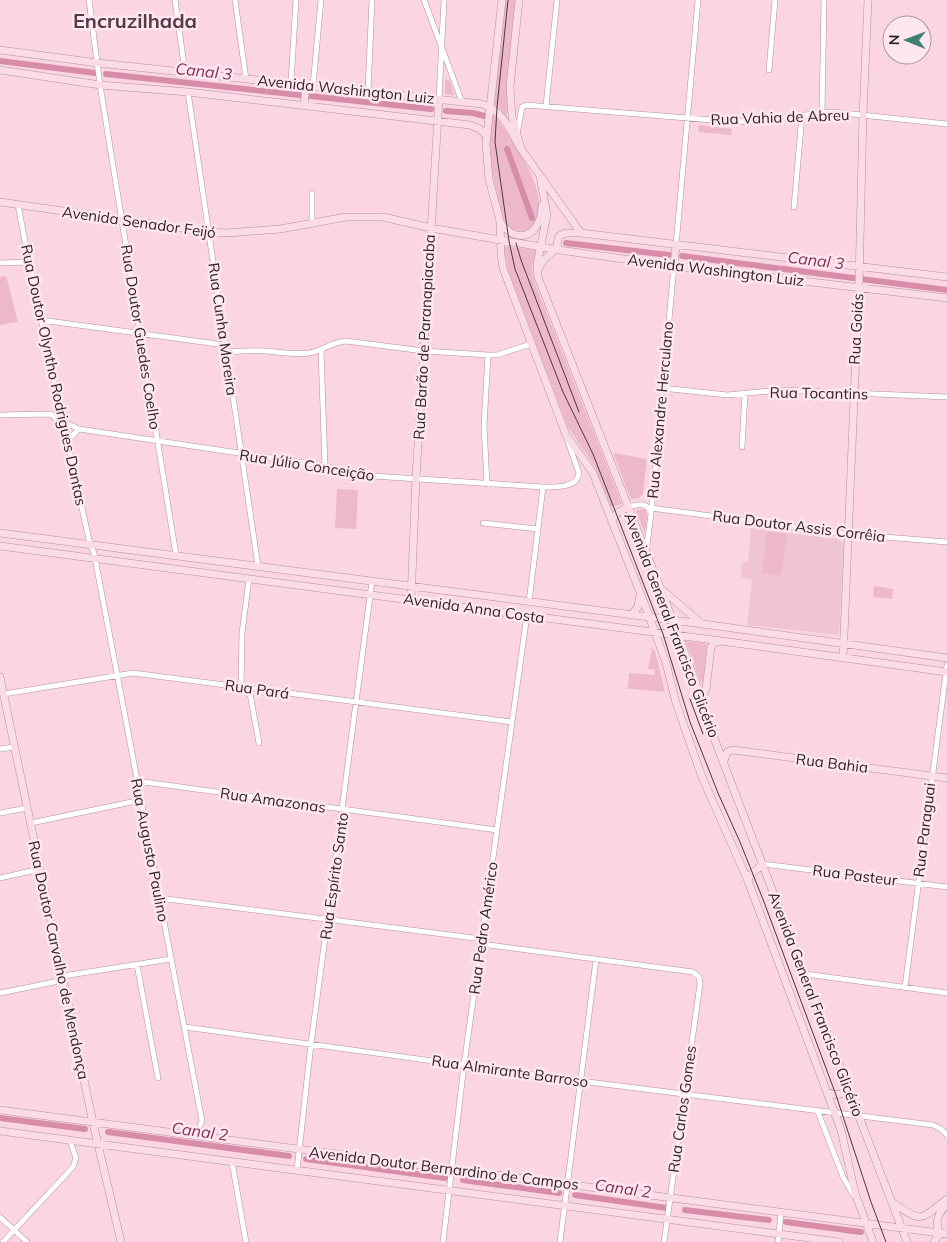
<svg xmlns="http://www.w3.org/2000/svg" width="947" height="1242" viewBox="0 0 947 1242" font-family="Mulish,sans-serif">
<rect width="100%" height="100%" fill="#fbd5e2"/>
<path fill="#f0c4d3" d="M751,528L836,539L844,543L839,635L747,625L752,579L741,577L742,562H748Z"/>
<path fill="#eeb8cb" d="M505,0H517L507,90V119L500,109L494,104Z
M445,79L450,81L454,95L445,94Z
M493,115L498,119C512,143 539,176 539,204C539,210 538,217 537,224L527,231C517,232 508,229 503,220C501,215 500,207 499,201C492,174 486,143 493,115Z
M699,125L732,129L731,135L698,132Z
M504,246L536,250L532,267L534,281L622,504L611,507L595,467L568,427L508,271Z
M6,276L18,322L0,325V277Z
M613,453L647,459L643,494L639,498L632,499L630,497Z
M337,489L358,490L356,529L335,528Z
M644,509L646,510L647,515L645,533L636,512L637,510Z
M767,532L787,534L781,576L762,573Z
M874,586L893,589L892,599L873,597Z
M686,641L707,644L703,681L702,682L700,681Z
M652,648L655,651L665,692L624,688L628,687L629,673L655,675V670L648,669Z"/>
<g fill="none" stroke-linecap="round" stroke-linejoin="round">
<path stroke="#d78ca9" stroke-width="6" d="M0,61L95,73
M106,74L300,95
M310,96L431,109
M446,111L473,113L484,116
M507,149L532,218
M566,243L669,255
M682,256L947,290
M0,1118L85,1129
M108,1132L289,1156
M306,1159L445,1178
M463,1180L559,1193
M575,1195L667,1208
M685,1210L769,1220
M786,1222L861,1232"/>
<g stroke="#b3919d" stroke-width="6">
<path id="street" d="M89,0L100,85L176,555
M175,0L185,72
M235,0L246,79
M424,0L462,102
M769,70L775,0
M291,83L296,0
M313,86L321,0
M368,91L372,0
M188,92L258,566
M439,99L444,0
M546,106L557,0
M822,113L824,0
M517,134L522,107L526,105L737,122L833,112L947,124
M312,193V222
M18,205L29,262L61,414L90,544L94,553L202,1121L199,1128L189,1134
M794,207L802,115
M676,245L698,0
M0,263L29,262
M41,320L225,345
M321,350L325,466
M226,352C239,351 253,350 266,351C280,352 294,355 309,353C322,351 332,342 346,341L424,351L488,355H497L531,344
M662,388L727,395L780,390L947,397
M0,415L51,414L63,425
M62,421L79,429L325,466L357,475L543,487C555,487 578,488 579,473L567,439
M67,441L79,429
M742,447L745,393
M487,484L484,426L488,355
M628,507C638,504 647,502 651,513
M651,508L848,534L947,542
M483,523L538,529
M646,552L651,514L674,266
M529,602L543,487
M241,687L242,633L249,579
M249,688L259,743
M4,694L133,673L512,722
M0,749L15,747
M137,781L497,830
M0,813L27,808
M31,823L141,800
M763,864L947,887
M0,878L40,869
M159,898L482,939
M481,944L693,972L699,977L700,984L664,1242
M137,965L158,1078
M805,974L947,993
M905,987L947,665
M0,993L59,981L63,976L171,959
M185,1027L580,1081L933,1125L941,1129L947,1135
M818,1112L843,1177L854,1196
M232,1162L246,1242
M297,1170L311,1044L372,581
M0,1217L27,1242
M3,1242L73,1167L76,1158L70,1141
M443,1242L464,1065L527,615
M560,1242L596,960
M778,1242L781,1213"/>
</g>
<g stroke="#b3919d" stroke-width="8">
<path id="secondary" d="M502,0L486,144L489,179L500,221L501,255L503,268L563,427L566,435L593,473L645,605L666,663L676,703L702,777L748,881L841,1130L855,1193L873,1242
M519,0L510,86L512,117L521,149L581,233
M0,50L98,63L482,104C503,110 511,132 521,149
M0,70L100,85L188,92L470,125L480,129L487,137
M304,106L306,85
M540,176L547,215L537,264L538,277L679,636L701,698L706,717L907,1242
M0,202L209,232L227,233L280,229L346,217H383L431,228L559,250L674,266L947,298
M500,222C518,247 541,235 542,206
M559,250L557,243L559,236L566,233H581L947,277
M674,266L676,245
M538,269L544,260L555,249
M612,520L617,513L628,507
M0,533L703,624L947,658
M0,546L721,641L947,672
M661,589L702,624
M411,600L416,478L439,99
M631,615L638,607L640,594
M843,658L859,282L863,115L868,0
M0,677L93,1123L121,1242
M701,698L706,689L711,647L714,643L721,641
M724,761L727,752L733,750L947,778
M748,881L750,875L763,864
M827,1092C836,1096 844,1096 848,1086
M0,1110L947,1234
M0,1131L839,1242
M893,1203C924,1223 918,1221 947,1199
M939,1233C935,1220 938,1214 947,1204
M934,1242L937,1237L942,1233"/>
</g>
<use href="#street" stroke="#fff" stroke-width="5"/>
<use href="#secondary" stroke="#fcdbe8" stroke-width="7"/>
<path stroke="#49383e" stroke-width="1" d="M508,0L497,107L495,142L509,241L515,269L563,392L593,454L663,634L690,722L718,793L740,842L764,902L836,1095L871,1202L886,1242
M516,243L521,260L579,412
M690,699L703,734"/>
</g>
<g text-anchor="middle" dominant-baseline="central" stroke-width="5" stroke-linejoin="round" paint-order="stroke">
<g font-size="15" fill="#322429" stroke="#fee7ef">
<text transform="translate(346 89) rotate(6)">Avenida Washington Luiz</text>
<text transform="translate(780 117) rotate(-2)">Rua Vahia de Abreu</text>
<text transform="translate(139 222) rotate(8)">Avenida Senador Feijó</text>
<text transform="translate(716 270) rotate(7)">Avenida Washington Luiz</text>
<text transform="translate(223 329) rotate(82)">Rua Cunha Moreira</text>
<text transform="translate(856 329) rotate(-87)">Rua Goiás</text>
<text transform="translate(141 337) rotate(81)">Rua Doutor Guedes Coelho</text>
<text transform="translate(424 337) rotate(-87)">Rua Barão de Paranapiacaba</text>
<text transform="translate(54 375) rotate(78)">Rua Doutor Olyntho Rodrigues Dantas</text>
<text transform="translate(819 393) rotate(1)">Rua Tocantins</text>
<text transform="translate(660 410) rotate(-85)">Rua Alexandre Herculano</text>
<text transform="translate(307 465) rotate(9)">Rua Júlio Conceição</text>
<text transform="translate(799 526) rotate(7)">Rua Doutor Assis Corrêia</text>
<text transform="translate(474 608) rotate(8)">Avenida Anna Costa</text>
<text transform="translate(672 625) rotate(69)">Avenida General Francisco Glicério</text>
<text transform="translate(257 689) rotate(8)">Rua Pará</text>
<text transform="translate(832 763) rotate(7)">Rua Bahia</text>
<text transform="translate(273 800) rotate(8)">Rua Amazonas</text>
<text transform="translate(924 830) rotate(-83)">Rua Paraguai</text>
<text transform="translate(150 850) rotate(79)">Rua Augusto Paulino</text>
<text transform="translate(855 875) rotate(7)">Rua Pasteur</text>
<text transform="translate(334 876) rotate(-82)">Rua Espírito Santo</text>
<text transform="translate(483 928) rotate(-82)">Rua Pedro Américo</text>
<text transform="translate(59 960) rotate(78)">Rua Doutor Carvalho de Mendonça</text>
<text transform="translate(816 1004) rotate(69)">Avenida General Francisco Glicério</text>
<text transform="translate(510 1071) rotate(8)">Rua Almirante Barroso</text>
<text transform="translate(682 1109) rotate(-82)">Rua Carlos Gomes</text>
<text transform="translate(444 1168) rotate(7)">Avenida Doutor Bernardino de Campos</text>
</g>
<g font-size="16" font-style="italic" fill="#832c54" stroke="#fee7ef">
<text transform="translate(204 71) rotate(6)">Canal 3</text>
<text transform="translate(816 260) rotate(7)">Canal 3</text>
<text transform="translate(200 1131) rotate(8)">Canal 2</text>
<text transform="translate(623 1188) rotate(8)">Canal 2</text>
</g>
<g font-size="20" font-weight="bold" fill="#573a45" stroke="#fee7ef">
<text x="135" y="20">Encruzilhada</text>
</g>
</g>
<g transform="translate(907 40) rotate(271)"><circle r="24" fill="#fee7ef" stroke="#ac99a0"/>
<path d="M0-4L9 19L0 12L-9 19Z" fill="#3f8070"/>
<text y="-8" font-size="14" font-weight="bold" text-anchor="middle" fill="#322429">N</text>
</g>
</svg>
